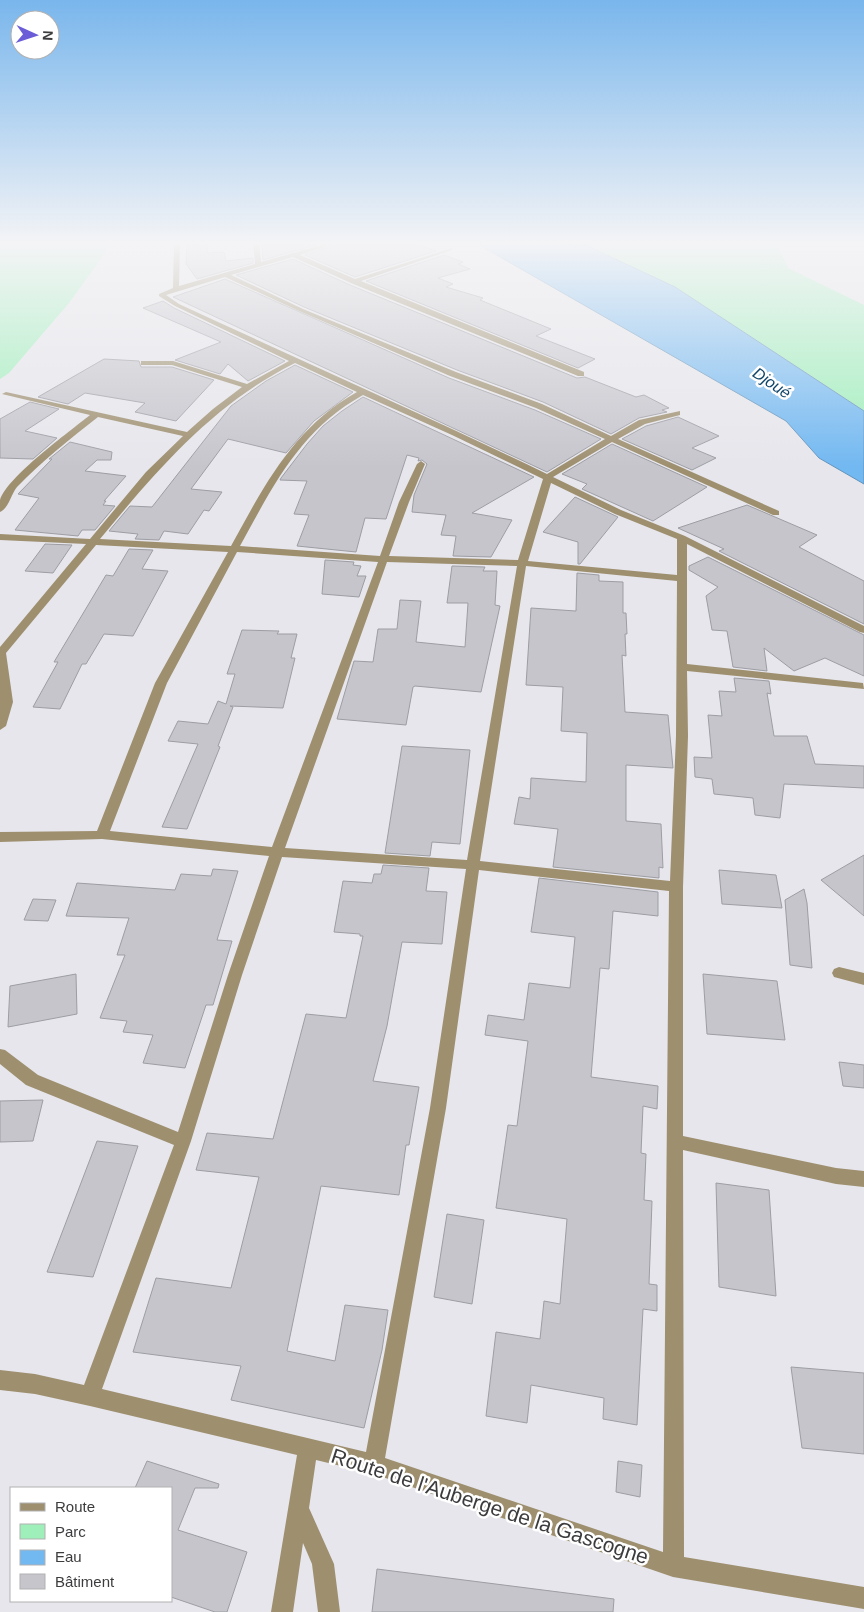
<svg xmlns="http://www.w3.org/2000/svg" width="864" height="1612" viewBox="0 0 864 1612" font-family="Helvetica,sans-serif">
<rect width="100%" height="100%" fill="#e6e6ec"/>
<path fill="#9eefba" d="M0,242H113L69,303L9,373L0,379Z
M579,242H796L778,246L788,268L864,305V411L675,287Z"/>
<path fill="#72b8f1" stroke="#6293bb" d="M474,242H579L675,287L864,411V484L819,458L786,421Z"/>
<g fill="none" stroke-linecap="round" stroke-linejoin="round">
<path stroke="#6293bb" stroke-width="4.5" d="M575,245L590,242"/>
</g>
<path fill="#c6c5cc" stroke="#9d9da4" d="M187,242H208L207,253L224,252L226,261L253,258V263L197,279L186,264Z
M274,242H326L263,260L262,245L274,244Z
M343,242H411L436,251L355,277L305,255Z
M444,255L463,262L458,264L470,269L438,278L453,284L446,287L483,298L480,300L551,329L536,336L595,359L578,368L366,281Z
M293,259L350,285L577,378L585,377L636,397L644,395L669,408L662,410L667,412L639,418L611,434L543,402L457,370L304,307L236,275Z
M225,279L449,378L535,410L601,439L547,472L173,297Z
M163,301L174,308L285,361L248,381L228,364L220,374L175,360L221,342L143,308Z
M104,359L139,361L141,367H172L214,380L176,421L135,412L145,403L85,393L68,404L38,397Z
M295,365L353,392L314,421L286,453L228,439L191,489L222,492L209,511L204,510L188,534L164,531L159,540L135,539L138,534L109,531L130,506L152,507L231,406L266,381Z
M363,397L534,477L472,513L512,520L491,557L453,556L456,536L441,535L446,515L412,512L414,495L427,464L422,460L418,461L419,458L407,455L386,519L365,518L356,552L297,546L309,515L294,514L307,481L280,480L281,478L307,444L323,426L342,411Z
M30,402L59,409L25,431L57,438L33,459L0,458V419Z
M678,417L719,436L692,448L716,458L692,470L622,439L646,426Z
M70,442L112,452L111,460H97L85,471L126,476L104,501H106L103,505L115,506L95,530H82L78,536L15,530L39,498L18,494L52,459H49Z
M612,444L707,487L653,521L582,489L587,484L562,474Z
M575,497L618,517L580,564H578V542L543,532Z
M747,505L817,535L799,547L864,581V624L719,551L724,549L678,528Z
M45,544L72,545L53,573L25,571Z
M129,549L153,550L142,569L168,571L133,636L104,634L86,664H82L60,709L33,707L58,662H54L106,575L113,576Z
M708,557L864,635V676L825,658L794,671L764,648L767,671L733,667L727,631L712,630L706,596L718,587L689,570V566Z
M325,560L354,562L353,565L361,566L357,576H366L359,597L322,594Z
M452,566L485,567L483,571H497L495,605L500,606L481,692L415,686L413,687L406,725L337,719L354,661L373,662L378,629H397L400,600L421,601L416,642L465,647L468,603H447Z
M577,573L599,575V581L623,582V613H626L627,634H625L626,656L622,655L625,712L668,715L673,768L626,765V821L661,824L663,868L659,867V878L553,867L558,829L514,824L519,797L530,799L531,778L586,782L587,733L561,731L563,687L526,685L531,608L576,611Z
M242,630L279,631L277,634H297L291,658H295L283,708L230,706L233,707L218,746L220,747L187,829L162,827L198,744L168,741L178,721L208,724L218,701L226,704L235,674H227Z
M734,678L769,681L771,694L767,693L774,736H807L815,764L864,766V788L784,784L780,818L755,815L753,798L714,794L712,779L695,777L694,757L712,758L708,715L722,716L719,691L736,692Z
M402,746L470,750L460,844L432,842L430,856L385,853Z
M864,855V916L821,880Z
M383,865L429,868L426,891L447,892L442,944L402,942L387,1026L373,1081L419,1087L409,1145H406L399,1195L321,1186L287,1351L335,1361L345,1305L388,1310L382,1350L364,1428L231,1400L241,1366L133,1352L156,1278L231,1288L259,1177L196,1170L207,1133L273,1139L306,1014L346,1018L363,936H360V934L334,932L343,881L372,883L374,874H381Z
M213,869L238,871L217,940L232,941L213,1005H206L185,1068L143,1063L153,1035L123,1032L127,1021L100,1018L125,955H117L129,918L66,916L77,883L175,890L181,874L211,876Z
M719,870L776,875L782,908L722,904Z
M539,878L658,892V916L613,911L609,969L600,968L591,1077L658,1086L657,1109L643,1106L641,1153L646,1154L644,1200L652,1201L649,1284L657,1285V1311L643,1309L637,1425L603,1419L604,1398L531,1385L527,1423L486,1416L496,1332L540,1339L544,1301L560,1304L567,1219L496,1208L508,1125L517,1126L528,1041L485,1035L488,1015L524,1020L529,983L570,988L575,937L531,932Z
M804,889L807,903L812,968L790,965L785,900Z
M33,899L56,900L48,921L24,920Z
M76,974L77,1014L8,1027L10,986Z
M703,974L777,981L785,1040L707,1034Z
M839,1062L864,1065V1088L843,1086Z
M43,1100L33,1141L0,1142V1101Z
M97,1141L138,1146L93,1277L47,1272Z
M716,1183L769,1190L776,1296L719,1287Z
M447,1214L484,1220L472,1304L434,1297Z
M791,1367L864,1373V1454L802,1448Z
M147,1461L219,1484L218,1488H195L178,1530L247,1552L227,1612H215L171,1597V1488H135Z
M618,1461L642,1465L640,1497L616,1492Z
M377,1569L614,1599L613,1612H372Z"/>
<g fill="none" stroke-linecap="round" stroke-linejoin="round">
<path fill="#9e8f6f" fill-rule="evenodd" d="M174,242H180L179,286L255,264L253,242H259L261,262L332,242H341L300,255L355,279L452,248V250L361,281L584,372V376H578L351,283L293,257L231,275L303,309L456,372L542,404L611,436L639,420L680,411V415L645,424L618,439L779,511V515H773L612,442L553,477L621,510L685,536L864,626V633L860,632L687,544V664L863,683L864,689L687,671L688,736L683,887V1136L836,1168L864,1171V1187L836,1184L683,1150L684,1557L864,1587V1609L673,1577L374,1474L316,1460L309,1508L334,1564L340,1612H318L312,1564L303,1543L293,1612H271L297,1455L90,1406L35,1394L0,1390V1370L35,1374L84,1385L174,1145L26,1085L0,1064V1049L5,1050L38,1075L178,1132L228,975L269,856L102,839L0,842V832L97,831L155,683L228,552L96,545L6,653L13,702L6,726L0,730V647L86,544L0,540V534L90,539L146,472L183,436L98,417C70,439 42,461 17,487C11,494 9,508 0,512C0,508 0,503 0,500C7,477 69,432 90,415L2,394L6,392L187,432L213,409L242,387L172,365H141V361H173L247,384L289,361L175,306L159,296V294L173,288ZM225,277L299,311L450,376L536,408L605,439L547,474C425,415 302,361 179,304L166,295ZM295,363L357,392C294,427 264,486 231,546L100,539C157,470 213,404 295,363ZM363,395L452,435L543,479L518,560L389,556L409,502L425,464L421,461L417,464L399,502L380,556L240,546C273,486 300,430 363,395ZM551,483L615,514L677,539V575L528,561ZM237,552L378,562L272,847L110,831L167,683ZM387,562L517,566L467,860L285,848ZM526,566L677,581L676,736L670,881L480,861ZM282,857L466,869L430,1108L366,1452L102,1389L191,1141L242,975ZM479,870L669,891L663,1552L385,1458L446,1108Z
M839,967L864,973V985L834,977L832,973L834,969Z"/>
</g>
<linearGradient id="sky" x2="0" y2="1"><stop stop-color="#79b6ec"/><stop offset="0.52" stop-color="#f4f4f6"/><stop offset="1" stop-color="#f4f4f6" stop-opacity="0"/></linearGradient>
<rect width="864" height="467" fill="url(#sky)"/>
<g text-anchor="middle" dominant-baseline="central" stroke-width="5" stroke-linejoin="round" paint-order="stroke">
<g font-size="16" font-style="italic" fill="#10456a" stroke="#fff">
<text transform="translate(772 383) rotate(34)">Djoué</text>
</g>
<g font-size="21" fill="#3c3c3e" stroke="#fff">
<text transform="translate(490 1506) rotate(18)">Route de l'Auberge de la Gascogne</text>
</g>
</g>
<rect x="10" y="1487" width="162" height="115" fill="#ffffff" stroke="#b1b1b2"/>
<rect x="20" y="1503" width="25" height="8" fill="#9e8f6f" stroke="#b1b1b2"/>
<text x="55" y="1512" font-size="15" fill="#3c3c3e">Route</text>
<rect x="20" y="1524" width="25" height="15" fill="#9eefba" stroke="#b1b1b2"/>
<text x="55" y="1537" font-size="15" fill="#3c3c3e">Parc</text>
<rect x="20" y="1550" width="25" height="15" fill="#72b8f1" stroke="#b1b1b2"/>
<text x="55" y="1562" font-size="15" fill="#3c3c3e">Eau</text>
<rect x="20" y="1574" width="25" height="15" fill="#c6c5cc" stroke="#b1b1b2"/>
<text x="55" y="1587" font-size="15" fill="#3c3c3e">Bâtiment</text>
<g transform="translate(35 35) rotate(93)"><circle r="24" fill="#ffffff" stroke="#b1b1b2"/>
<path d="M0-4L9 19L0 12L-9 19Z" fill="#6b5dd7"/>
<text y="-8" font-size="14" font-weight="bold" text-anchor="middle" fill="#3c3c3e">N</text>
</g>
</svg>
